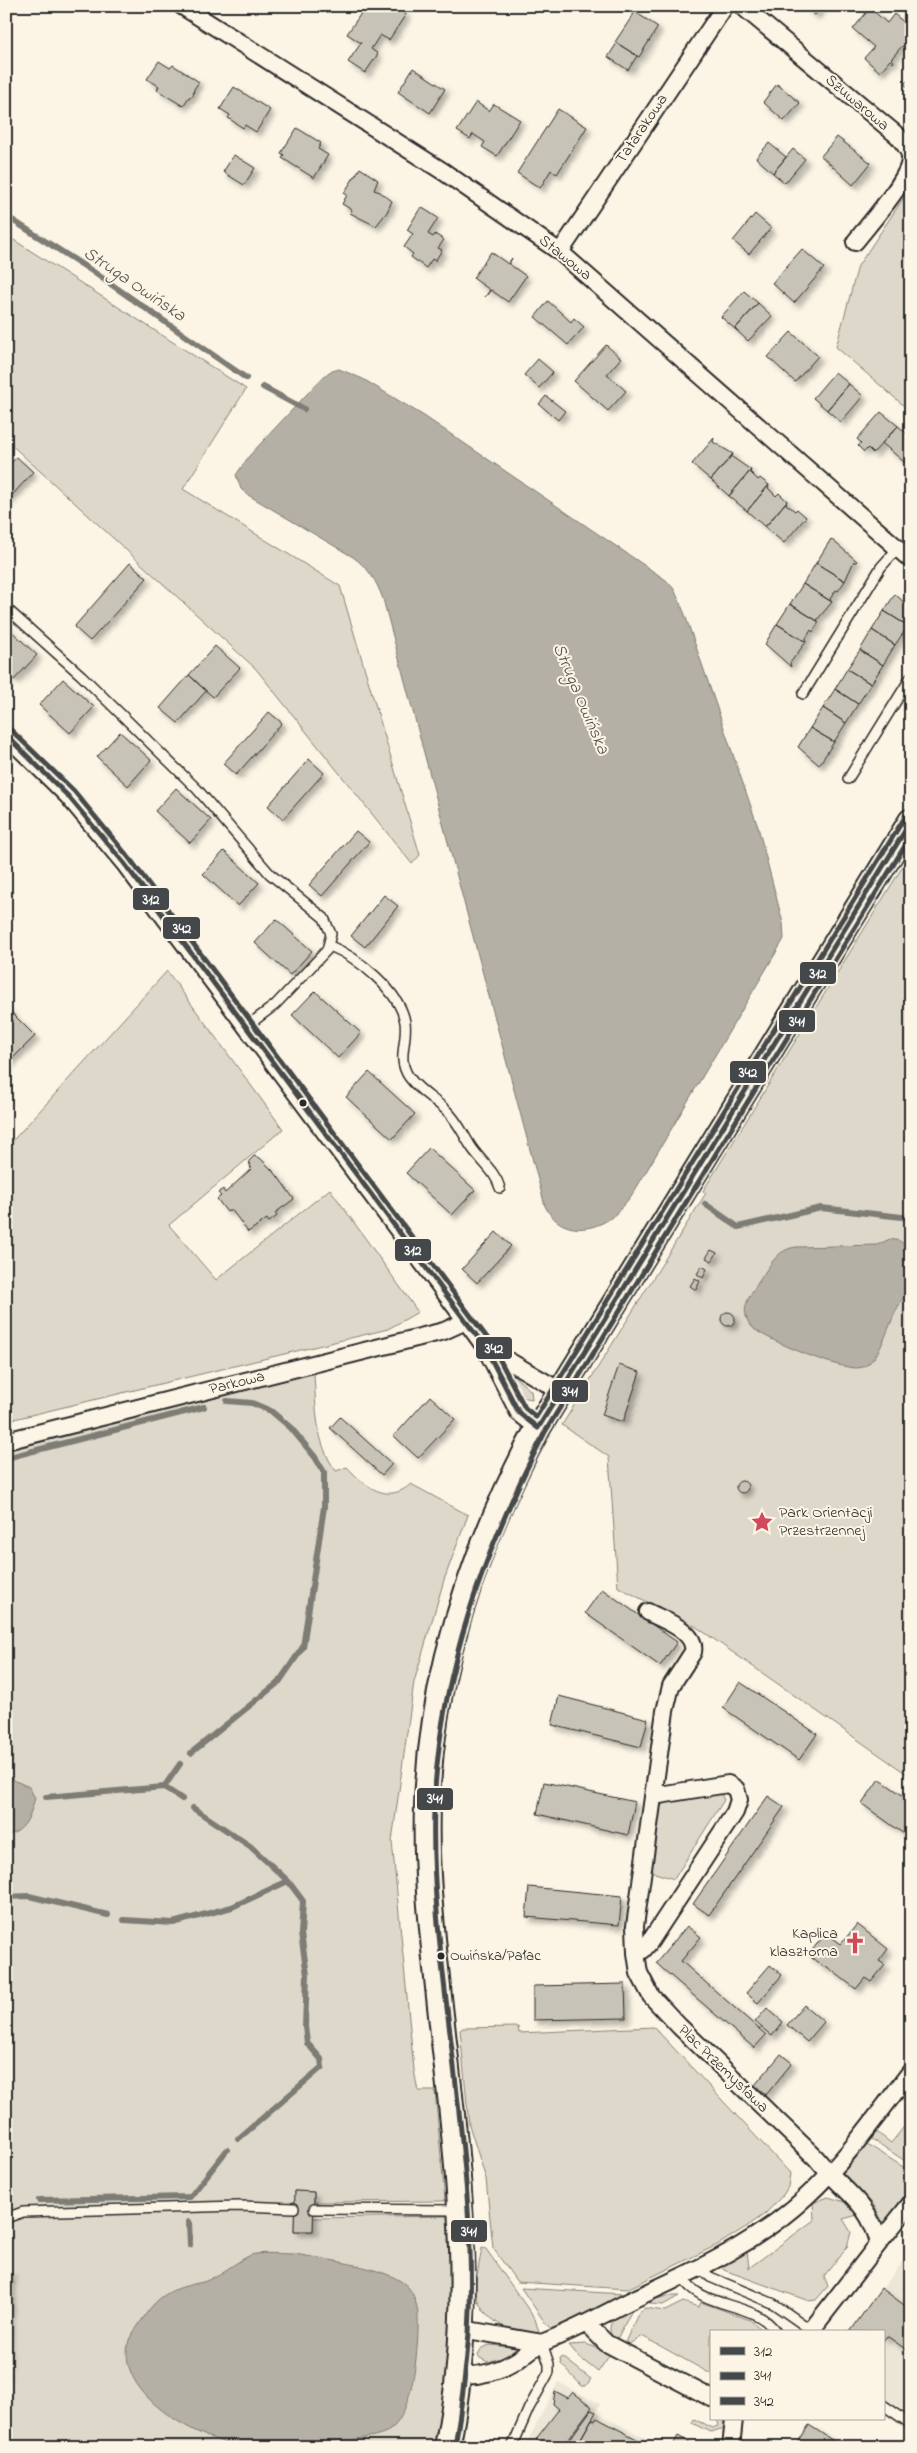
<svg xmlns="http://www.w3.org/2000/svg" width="917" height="2453" viewBox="0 0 917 2453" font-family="'Indie Flower',sans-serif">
<defs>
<filter id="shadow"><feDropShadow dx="4.5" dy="4.5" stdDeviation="2.5" flood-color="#0004"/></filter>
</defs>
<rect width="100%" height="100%" fill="#fcf5e5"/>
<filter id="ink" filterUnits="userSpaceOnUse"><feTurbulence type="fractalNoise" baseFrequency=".02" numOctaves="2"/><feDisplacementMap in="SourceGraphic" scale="10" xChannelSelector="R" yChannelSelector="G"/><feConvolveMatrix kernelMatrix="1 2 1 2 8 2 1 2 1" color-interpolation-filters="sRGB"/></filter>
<g filter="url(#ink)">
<path fill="#ece6d7" d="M911,2250V2433L883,2414V2332H850Z
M558,2382L600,2404L596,2412L662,2447L525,2446Z"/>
<path fill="#ded8ca" stroke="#84827a" d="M911,187V412L836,347L858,266Z
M6,235L246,389L183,489L340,586L420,855L412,864L256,669L6,440Z
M911,853V1777L695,1626L618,1587L609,1457L562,1425L706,1193L703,1191Z
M167,971L283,1129L169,1225L216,1280L330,1189L418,1312L388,1329L6,1421V1148Z
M504,1367L531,1391L532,1399L522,1397L501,1368Z
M314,1373C316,1407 315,1443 336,1471L347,1467C365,1486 387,1505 411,1484L468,1515L444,1580L414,1682L392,1841L414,2070L418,2091H435L445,2201L314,2202V2192L295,2191L294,2231H313V2218L448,2216C453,2298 449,2366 435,2447H6V1451Z
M720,1792L724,1800L674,1879L655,1873L651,1868C653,1854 653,1812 663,1804C674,1796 705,1795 720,1792Z
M518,2027L519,2033L654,2027L790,2173L788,2187L783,2195L765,2214L746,2227L719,2244L627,2289L517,2282L493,2248L486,2179L469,2125L460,2030L463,2028Z
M911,2118V2165L869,2137L874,2130L891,2143Z
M864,2142L911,2172V2189L884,2224L873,2204L840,2172Z
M828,2197L845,2202L858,2215L843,2219L851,2232L847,2247L824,2276L828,2286L816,2300L809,2301L724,2270L721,2266L747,2251L749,2268L814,2220L813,2203Z
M482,2248L486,2249L535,2319L539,2332C514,2338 478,2318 476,2291C475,2277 480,2262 482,2248Z
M521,2288L624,2294L625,2296L551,2329L546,2324Z
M667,2296H679L663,2305L651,2304L649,2301Z
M683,2302L699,2307L701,2302L750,2320L765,2332H711V2374L642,2336L626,2346V2340L639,2312L645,2308L665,2311Z
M633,2308L616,2341C600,2324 619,2315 633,2308Z
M586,2344L611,2353L598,2372L580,2358L569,2345Z
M487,2346L490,2345L522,2348L521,2352L488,2362L480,2358L478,2355L481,2349Z
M563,2357L591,2379L586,2386H582L561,2364L560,2359Z
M694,2419L712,2428L718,2426L716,2419H723L725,2428L710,2432L692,2423Z"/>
<path fill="#b4b0a5" stroke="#7d7b74" d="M339,369L363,379L424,416L666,580L674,589L684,612L758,827L783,923L784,939L634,1192C627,1201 620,1211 611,1218C588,1234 558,1233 545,1206L383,599C376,580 369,569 353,557L248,495L241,489L236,475L249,456L320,380L329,372Z
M890,1239L900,1241L911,1250V1291C889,1306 887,1356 863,1367C846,1374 768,1340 754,1329C750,1325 747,1321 746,1316C742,1302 756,1287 763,1275C772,1262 779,1249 796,1247L877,1245Z
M9,1778L29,1787L35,1798C30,1816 26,1831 6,1836V1779Z
M295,2254C321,2259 390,2267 408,2287C414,2294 418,2307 418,2317C419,2343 414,2413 390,2430C375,2440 332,2441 313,2443C285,2445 258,2451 230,2444C190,2434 114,2392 129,2340C131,2335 136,2329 140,2323C158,2294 170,2289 203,2282C217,2278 237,2261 251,2255C260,2252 284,2254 295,2254Z"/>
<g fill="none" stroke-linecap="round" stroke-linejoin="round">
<path stroke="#7d7b74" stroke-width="6" d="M6,216L92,271L246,378
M263,387L304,409
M705,1204L738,1227L821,1208L911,1218
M6,1458L204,1407
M191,1753L279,1682L303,1647L324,1507V1472L315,1457L291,1428L271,1411L252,1403L227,1401
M164,1787L180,1764
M46,1797L164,1787L182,1799
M193,1808L250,1846L288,1881L303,1901L301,1934L307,1975L305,2026L307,2043L321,2059L322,2067L238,2139
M6,1897L29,1896L108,1915
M124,1920L173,1923L232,1907L288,1881
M39,2200L190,2197L227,2150
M189,2222L190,2245"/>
</g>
<path fill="#c8c3b7" stroke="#2b2b2b" filter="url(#shadow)" d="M366,6H371L383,14L388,6H395L406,14L389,40L380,35L371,49L378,54L365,73L348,62L361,43L347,34Z
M804,6H822L815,15Z
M870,8L887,23L894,14L911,28V42L905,49L902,46L891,59L894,61L893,63L890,60L880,72L864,58L874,47L853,29Z
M635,12L658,27L639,57L615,42Z
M617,43L637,56L628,70L608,57Z
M159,61L170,68L173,65L199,82L194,89L193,96L189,97L183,106L157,90L159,86L147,79Z
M413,68L445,89L430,113L398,92Z
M911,77V90L904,84Z
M777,84L800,103L784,121L763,102Z
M234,87L270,110L256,132L245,125L243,128L228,118L230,115L220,109Z
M476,102L489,111L494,104L520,120L497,156L482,147L485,142L473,134L470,139L457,131Z
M558,109L587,127L557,174L551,170L540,188L517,173Z
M297,128L321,143L318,149L328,155L314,178L282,158L284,155L281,153Z
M837,137L871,163L853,185L821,156Z
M769,143L786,157L773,173L756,158Z
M793,149L805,159L785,183L773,173Z
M234,155L255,168L244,185L223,172Z
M360,168L378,180L374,190L380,192L392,201L387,212L376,226L350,213L352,210L342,204L347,195L344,193Z
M421,207L438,218L428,234L433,237L435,234L444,240L438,248L442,250L435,261L432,259L426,268L411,257L413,254L404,247L413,234L407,230Z
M755,214L771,228L749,254L733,241Z
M802,249L824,268L794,303L772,283Z
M491,252L508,264L512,258L509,264L526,276L508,302L491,290L485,297L490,290L473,278Z
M744,291L758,303L735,329L721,317Z
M548,301L571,322L574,318L584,327L568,345L535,317Z
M758,303L772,316L748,341L735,329Z
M791,332L818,356L795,382L768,357Z
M606,345L621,358L607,374L626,391L608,411L574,381Z
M538,359L553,372L539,388L524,375Z
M835,372L849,384L827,410L813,398Z
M849,384L863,396L841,422L827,410Z
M546,396L565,411L558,420L539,404Z
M881,412L898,426L873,453L868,448L864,452L858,446L861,443L857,439Z
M898,426L911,437V454L904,462L882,443Z
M714,438L713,442L733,454L711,480L692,464Z
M733,454L732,457L751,470L729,496L711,480Z
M911,454V468L904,462Z
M17,457L33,472L6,502V468Z
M751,470L750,472L758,480L760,478L769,485L747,511L729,496Z
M769,485L768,488L776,496L779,493L787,501L765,527L747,511Z
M787,501L786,504L795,511L797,509L806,517L784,543L765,527Z
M831,539L857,561L856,563L854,561L845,581L816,563Z
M130,563L147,578L90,641L74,627Z
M816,563L845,581L838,591L836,590L830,599L832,602L803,584Z
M803,584L832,602L817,620L819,622L790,604Z
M895,594L911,609V621L908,626L884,611Z
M790,604L819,622L813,632L811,630L805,640L806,642L777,624Z
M884,611L908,626L895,645L872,630Z
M777,624L806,642L790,663L791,667L765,644Z
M6,626L37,655L14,680L6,673Z
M872,630L895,645L883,665L860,650Z
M215,646L240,668L213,697L189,675Z
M860,650L883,665L871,684L847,669Z
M847,669L871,684L858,704L835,689Z
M189,675L206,691L178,723L160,708Z
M63,679L94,707L70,733L39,705Z
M835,689L858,704L846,723L823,708Z
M823,708L846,723L834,742L810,728Z
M269,712L282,723L236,775L223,764Z
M810,728L834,742L819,765L798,747Z
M120,732L151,760L128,786L97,757Z
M309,759L324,773L283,819L268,806Z
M176,788L211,820L190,843L155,811Z
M356,831L369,842L322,896L309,885Z
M224,851L259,883L238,906L203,874Z
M384,895L398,906L365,947L351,936Z
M276,919L312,951L290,975L255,943Z
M315,991L361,1033L338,1058L292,1015Z
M6,1007L35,1036L6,1065Z
M369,1072L415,1114L392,1139L346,1097Z
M429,1148L475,1190L452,1215L406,1173Z
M254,1156L260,1158L276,1174L294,1199L275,1213L277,1216L269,1222L267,1219L248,1232L231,1209L227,1212L217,1199L221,1196L218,1193L223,1189L225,1193L251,1169L249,1161Z
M496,1232L511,1246L477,1283L462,1269Z
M711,1250L717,1253L712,1261L706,1258Z
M702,1266L707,1269L703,1278L697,1274Z
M695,1278L700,1281L696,1290L690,1286Z
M721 1319a7 7 0 1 1 14 0a7 7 0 1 1-14 0Z
M619,1365L640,1372L623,1422L602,1415Z
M430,1396L455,1419L418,1458L394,1436Z
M340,1417L392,1464L382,1475L330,1428Z
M736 1487a6 6 0 1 1 12 0a6 6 0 1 1-12 0Z
M602,1589L677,1642L660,1666L585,1613Z
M740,1682L817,1734L799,1760L723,1708Z
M559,1696L648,1719L641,1747L552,1725Z
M879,1779L911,1801V1839L862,1804Z
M544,1782L635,1802L628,1835L537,1814Z
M768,1796L784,1807L709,1915L693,1904Z
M529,1887L622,1896L619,1925L526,1917Z
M857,1924L888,1949L879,1961L885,1965L871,1982L865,1978L856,1989L826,1966L825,1968L808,1955L826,1933L841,1944Z
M687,1926L701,1937L681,1961L766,2035L754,2048L656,1963Z
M770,1965L782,1975L758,2003L746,1993Z
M625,1984L626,2018L533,2020V1986Z
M804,2005L824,2022L807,2042L787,2025Z
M767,2008L783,2022L772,2036L755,2022Z
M781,2054L792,2063L766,2095L755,2085Z
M295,2191L314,2192L313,2231H294Z
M6,2272H11L6,2376Z
M881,2288L911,2310V2353L887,2336L883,2341V2332H850Z
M555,2391L568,2398L573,2392L592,2407L562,2447H545L536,2439L559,2409L553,2404Z
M591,2410L596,2412L576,2447H564Z
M597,2418L648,2445L647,2447H576L592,2419L595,2421Z
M809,2425L835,2442L832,2447H795Z
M678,2436L698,2447H672Z"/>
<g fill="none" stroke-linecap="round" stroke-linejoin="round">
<g stroke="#2b2b2b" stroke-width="12">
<path id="lane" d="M6,608L82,676L197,789L270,874L324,918L331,934L327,950L275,1005L247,1026
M803,694L881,567L898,548
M848,779L911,677
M330,946C357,957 400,991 405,1022C408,1043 396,1058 409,1077C419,1091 434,1099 446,1110C457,1120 462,1132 470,1145C479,1160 495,1170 500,1188
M314,2209L458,2210
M6,2218L23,2212L239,2206L294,2208
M701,2269L710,2277L774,2304L811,2330
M682,2277C701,2310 755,2300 776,2332
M883,2405L911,2424
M512,2447L529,2408L549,2372V2364L542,2343"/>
</g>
<g stroke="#2b2b2b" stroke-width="20">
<path id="street" d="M182,6L444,172L560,252L911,560
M742,6L898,136C903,143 911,150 910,159C910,179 868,225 855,242
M560,252L725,6
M6,735L68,796L124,863L466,1321L485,1347L519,1413L538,1428
M485,1347L560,1391
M6,1441L444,1331L466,1321
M648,1612C663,1620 697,1631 693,1652L671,1686L665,1711L635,1926L636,1953L639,1973L651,1996L679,2026L816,2158C842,2191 868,2200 879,2243L810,2332
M636,1953L643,1950L649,1943L735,1812L739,1800L736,1789L728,1784L653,1796
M879,2243L911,2203
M587,2324L606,2343L711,2398
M462,2329L542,2343
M459,2375C479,2377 499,2371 516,2361C525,2355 534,2346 544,2342C576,2330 605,2313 636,2298C697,2270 757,2243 807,2196C846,2160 878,2114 911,2071
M731,2447L734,2419"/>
</g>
<g stroke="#2b2b2b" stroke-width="28">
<path id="secondary" d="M447,2447C480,2292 453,2133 437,1978C431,1921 425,1863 427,1806C431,1672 475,1545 538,1428L911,821"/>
</g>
<use href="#lane" stroke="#fcf5e5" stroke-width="9"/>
<use href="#street" stroke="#fcf5e5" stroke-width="16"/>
<use href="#secondary" stroke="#fcf5e5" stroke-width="24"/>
<g stroke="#fcf5e5" stroke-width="9">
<path id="bus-1" d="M6,735L68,796L124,863L485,1347L519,1413L538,1428
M538,1428L911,821"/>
</g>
<g stroke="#fcf5e5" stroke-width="9">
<path id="bus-2" d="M455,2447C461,2409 466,2371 469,2333C474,2254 466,2173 457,2094C447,1999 431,1904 434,1808C439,1674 484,1550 545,1432L911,836"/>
</g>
<g stroke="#fcf5e5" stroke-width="9">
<path id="bus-3" d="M11,730L74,791L130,859L491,1343L525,1408L536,1417L905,817"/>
</g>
<use href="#bus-1" stroke="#45484a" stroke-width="5"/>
<use href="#bus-2" stroke="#45484a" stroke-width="5"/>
<use href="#bus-3" stroke="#45484a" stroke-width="5"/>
</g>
</g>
<defs>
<g id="sight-bare" transform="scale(1.725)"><path d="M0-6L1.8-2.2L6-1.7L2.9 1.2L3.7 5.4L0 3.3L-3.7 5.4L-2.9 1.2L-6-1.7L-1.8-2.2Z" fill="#d1495b" stroke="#fcf5e5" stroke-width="2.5" paint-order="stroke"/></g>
<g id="church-bare" transform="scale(1.725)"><path d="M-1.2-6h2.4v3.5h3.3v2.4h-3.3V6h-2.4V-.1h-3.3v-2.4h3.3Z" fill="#d1495b" stroke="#fcf5e5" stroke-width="2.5" paint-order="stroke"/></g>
</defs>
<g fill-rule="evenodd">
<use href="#sight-bare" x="762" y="1522"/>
<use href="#church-bare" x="855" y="1943"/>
</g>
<g fill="#2b2b2b" stroke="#fcf5e5" stroke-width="2">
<circle cx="303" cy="1103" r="4.5"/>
<circle cx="441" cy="1956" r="4.5"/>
</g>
<g text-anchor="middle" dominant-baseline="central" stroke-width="4" stroke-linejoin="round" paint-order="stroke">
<g font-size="15" fill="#2b2b2b" stroke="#fcf5e5" text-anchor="start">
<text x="450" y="1956">Owińska/Pałac</text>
</g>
<g font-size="16" fill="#2b2b2b" stroke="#fcf5e5">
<text transform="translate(857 103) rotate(40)">Szuwarowa</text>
<text transform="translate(642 129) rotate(-56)">Tatarakowa</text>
<text transform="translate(565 258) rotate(39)">Stawowa</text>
<text transform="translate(237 1383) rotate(-14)">Parkowa</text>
<text transform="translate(723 2069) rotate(44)">Plac Przemysława</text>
</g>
<g font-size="16" fill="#2b2b2b" stroke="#fcf5e5" text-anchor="start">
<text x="779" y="1513">Park Orientacji<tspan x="779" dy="18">Przestrzennej</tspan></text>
<text x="838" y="1934" text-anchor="end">Kaplica<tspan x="838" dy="18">klasztorna</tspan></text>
</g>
<g font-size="18" font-style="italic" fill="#545350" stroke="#fcf5e5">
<text transform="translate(134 285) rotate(34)">Struga Owińska</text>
<text transform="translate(580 699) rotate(67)">Struga Owińska</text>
</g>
</g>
<g stroke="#fcf5e5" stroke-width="2">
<rect x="132" y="887" width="38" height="24" rx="5" fill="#45484a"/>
<rect x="162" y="916" width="39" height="24" rx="5" fill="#45484a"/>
<rect x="799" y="961" width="38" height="24" rx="5" fill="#45484a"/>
<rect x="778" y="1009" width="38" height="24" rx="5" fill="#45484a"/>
<rect x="729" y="1060" width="38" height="24" rx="5" fill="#45484a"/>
<rect x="394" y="1238" width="38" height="24" rx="5" fill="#45484a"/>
<rect x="475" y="1336" width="38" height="24" rx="5" fill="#45484a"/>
<rect x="551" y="1379" width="38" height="24" rx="5" fill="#45484a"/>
<rect x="416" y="1787" width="38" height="24" rx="5" fill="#45484a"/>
<rect x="450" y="2219" width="38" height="24" rx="5" fill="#45484a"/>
</g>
<g font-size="14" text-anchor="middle" font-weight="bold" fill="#fff">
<text x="151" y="904">312</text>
<text x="182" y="933">342</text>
<text x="818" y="978">312</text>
<text x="797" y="1026">341</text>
<text x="748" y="1077">342</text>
<text x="413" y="1255">312</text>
<text x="494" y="1353">342</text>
<text x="570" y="1396">341</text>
<text x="435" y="1803">341</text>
<text x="469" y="2236">341</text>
</g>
<rect width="917" height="2453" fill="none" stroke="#fcf5e5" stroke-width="25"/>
<rect x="12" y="12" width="892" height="2428" fill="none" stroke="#2b2b2b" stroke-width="2" filter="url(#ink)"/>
<rect x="710" y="2330" width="175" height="90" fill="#fcf5e5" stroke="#a8a49b"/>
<rect x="720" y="2347" width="25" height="8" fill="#45484a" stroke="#a8a49b"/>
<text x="754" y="2356" font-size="15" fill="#2b2b2b">312</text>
<rect x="720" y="2372" width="25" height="8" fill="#45484a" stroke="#a8a49b"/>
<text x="754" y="2380" font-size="15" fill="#2b2b2b">341</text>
<rect x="720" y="2397" width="25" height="8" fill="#45484a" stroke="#a8a49b"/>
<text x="754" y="2406" font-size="15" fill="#2b2b2b">342</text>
</svg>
